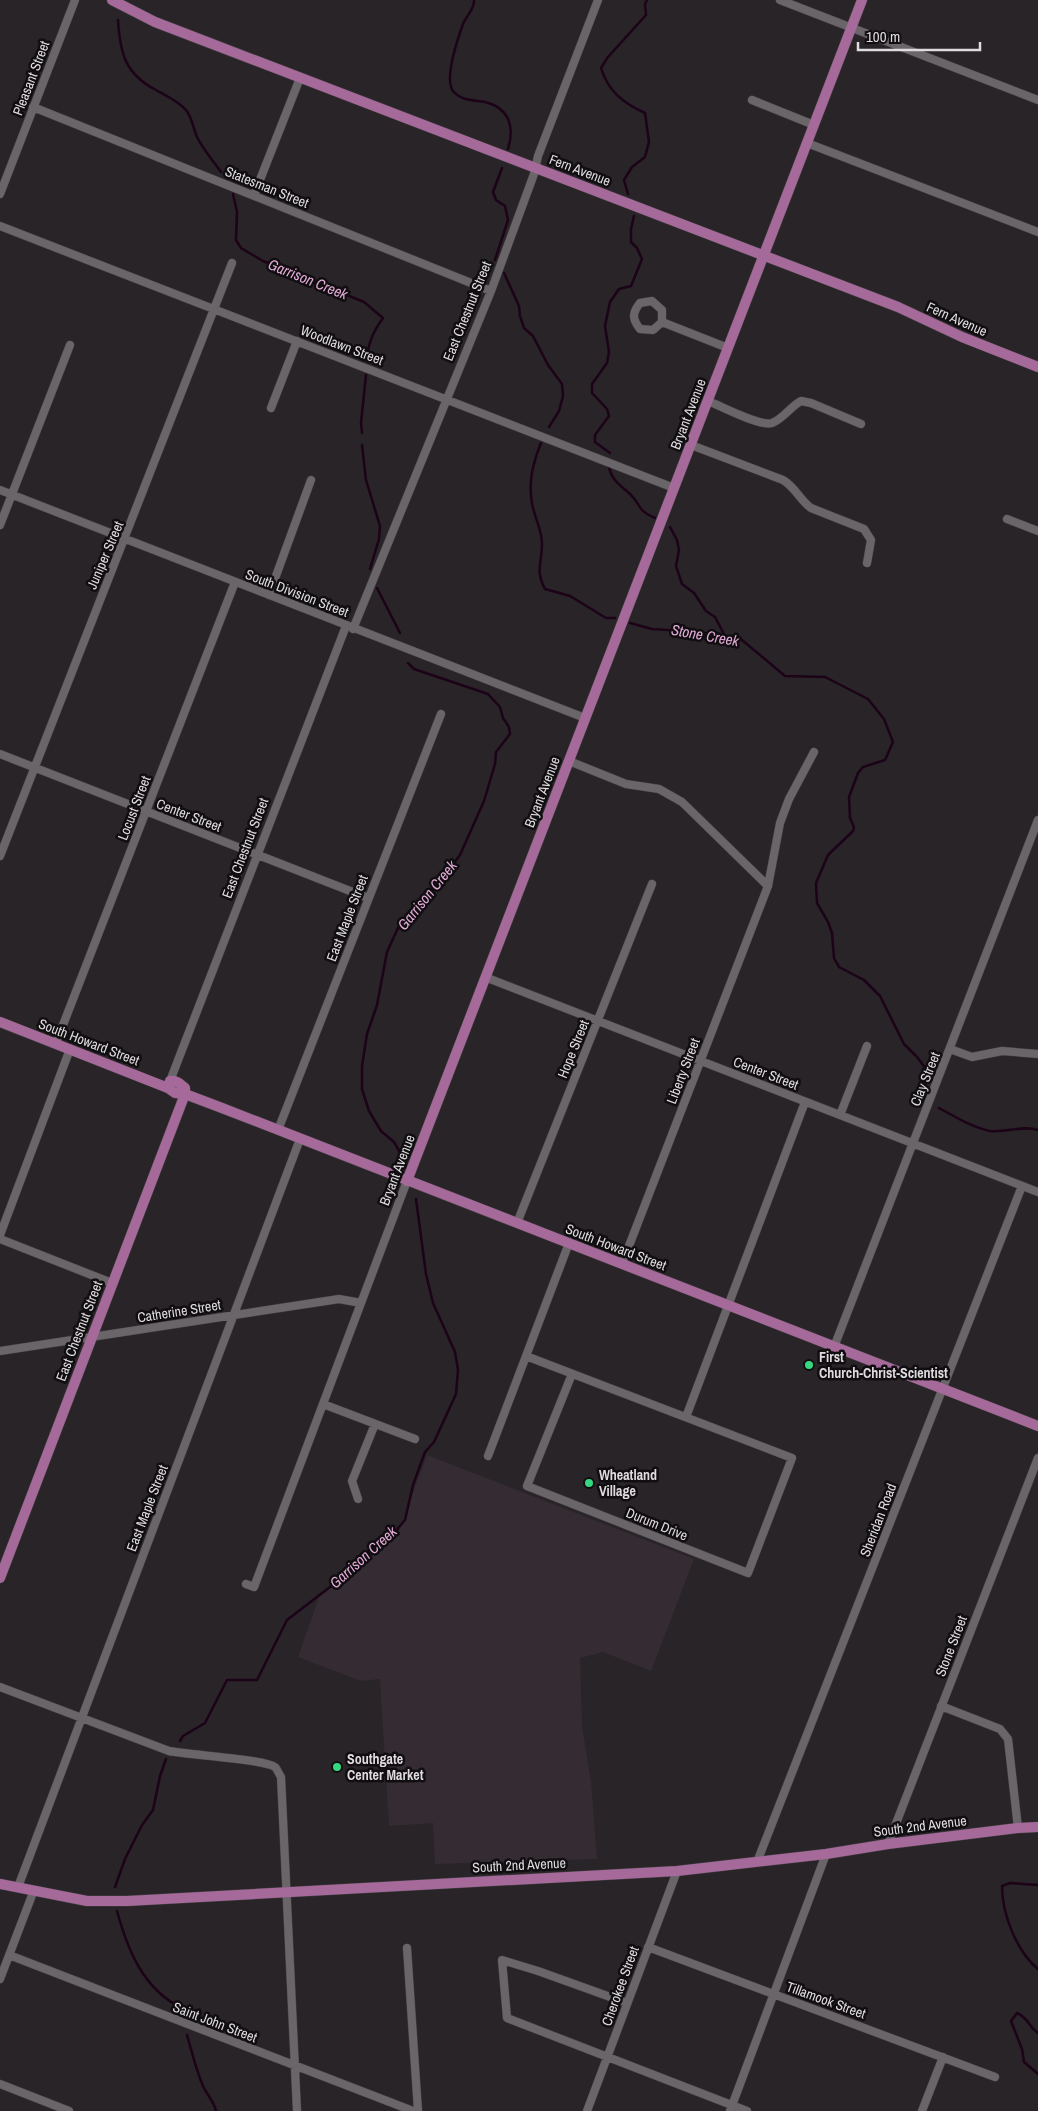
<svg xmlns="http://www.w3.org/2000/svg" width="1038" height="2111" viewBox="0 0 1038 2111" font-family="'Archivo Narrow',sans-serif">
<rect width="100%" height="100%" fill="#292428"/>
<path fill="#352c33" d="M427,1455L694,1559L651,1671L603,1652L580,1658L582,1726L591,1782L597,1859L435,1864L433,1823L389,1826L380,1679L361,1681L298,1657L319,1597L397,1536Z"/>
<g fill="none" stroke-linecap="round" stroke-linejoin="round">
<path stroke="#1c0318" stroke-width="2.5" d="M474,0C475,9 466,16 463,24C458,38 444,79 453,91C461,101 474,100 485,102C509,108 515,126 508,149
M118,20C120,53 125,74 156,90C165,95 178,101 185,109C192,116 193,128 197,137C203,149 213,161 221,172
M233,194L237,212L236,240L241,248L263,261L364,302L383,318C373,332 368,343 367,360
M628,194L624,180L632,167L645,157L649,142L645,113C623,103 608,91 601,68L608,57L646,15L645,4L647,0
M495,260L508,220L505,206L496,200L493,192L502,168
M504,273L519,306L520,316L524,328L533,336L548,365L562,384L563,396L559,411L549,427
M362,433L361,423L366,375
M541,443C533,463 528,482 532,503C534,517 542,529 542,544C542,563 535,570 545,589L570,596L606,618H615
M362,445L366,480L380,526L379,539L370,569
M610,453L595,442V435L609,416L607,409L592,393V384L607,363L609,352L605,326L610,302L619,289L631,286L642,259L637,248L631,242V229L634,216
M609,467C612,481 620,485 630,494C642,505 636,510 655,518
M670,527L677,540L679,550L676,566L682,584L694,593L706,611L715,617L725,636
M377,588L400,633
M630,623L652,629L699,632L742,640L785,676L825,677L868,699L884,719L893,742L885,760L863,767L858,773L849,797L850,818L854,827L853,831L828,855L816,883L817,903L828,922L832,933L834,958L839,967L864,980L880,996L904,1044L917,1057L926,1069L927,1080
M939,1108C954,1116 973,1128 990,1131C1006,1133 1022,1125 1038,1130
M401,1154L394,1142L381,1131L369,1111L362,1089V1066L367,1034L377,1005L387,952L398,928L439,883L460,855L484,801L495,764L496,752L510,734L509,727L503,718L500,707L488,694L414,669L408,663
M180,1741L183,1736L205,1723L227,1680H257L287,1620L343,1577L380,1542L395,1532L405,1520L413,1485L425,1452L434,1442L456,1394L458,1370L455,1352L433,1303L426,1274L416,1199
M1038,1885L1010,1883L1002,1886C1002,1913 1016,1951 1038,1969
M115,1887L125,1859L142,1825L153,1810L160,1776L166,1759
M117,1911C128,1951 143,1988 181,2008
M1038,2033C1028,2027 1030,2019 1017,2013L1011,2021L1022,2049L1024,2062L1038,2074
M187,2035C192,2052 196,2070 203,2086C207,2095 214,2101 216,2111"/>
<g stroke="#433f42" stroke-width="9">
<path id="minor" d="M780,0L1038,100
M752,100L814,125
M33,107L491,291
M807,143L1038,232
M0,194L75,0
M254,195L300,78
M0,226L674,488
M662,322L653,330L640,329C632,319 632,313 640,303L652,301L662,310V322L728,348
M708,401C721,406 760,427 772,423C783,419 790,407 801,401L811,403L861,424
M271,408L297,341
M691,445L783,480C795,487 800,500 811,508L864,529L871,540L867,563
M0,490L585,718
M1007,519L1038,531
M0,525L70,345
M269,595L311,480
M353,629L491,291L534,174L538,156L598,0
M0,754L368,898
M569,761L626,784L659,789L682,802L768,886
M0,856L232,263
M485,977L1038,1192
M56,1043L235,582
M950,1049L972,1057L1002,1051L1038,1054
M170,1081L346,626
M840,1115L867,1046
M278,1130L441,714
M517,1223L652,884
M0,1235L70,1049
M0,1239L112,1283
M622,1264L768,886L780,823L789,799L814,752
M834,1347L1038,820
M0,1351L339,1299L361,1303
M526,1356L792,1458L748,1573L527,1486L572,1374
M323,1404L415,1439
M686,1417L805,1102
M488,1456L569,1243
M358,1499L352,1481L375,1424
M246,1584L254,1587L407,1181
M0,1687L169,1751C188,1755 265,1759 275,1767C277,1769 279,1774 281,1777L297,2111
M941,1706L1000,1729L1008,1739L1018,1828
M888,1844L1038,1458
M757,1862L1022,1186
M18,1887L300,1139
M648,1947L995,2077
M407,1948L418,2111
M9,1955L413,2111
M0,1979L34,1890
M627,2003L538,1971L502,1960L507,2018L747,2111
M0,2084L69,2111
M587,2111L677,1871
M730,2111L826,1854
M922,2111L943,2057"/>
</g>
<g stroke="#433f42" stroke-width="11">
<path id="major" d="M112,0L155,22L898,307L962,337L1038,367
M0,1022L168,1088
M185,1094V1088C180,1084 177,1080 170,1081L168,1088L175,1093L185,1094L222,1108L1038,1426
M407,1181L862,0
M0,1578L185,1094
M0,1884L87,1901H127L677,1871L826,1854L888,1844L1018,1828L1038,1827"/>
</g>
<use href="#minor" stroke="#6a6569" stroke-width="8"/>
<use href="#major" stroke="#a56a9a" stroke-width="10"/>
</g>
<g fill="#34d881" stroke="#100e10" stroke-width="2">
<circle cx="809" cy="1365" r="5"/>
<circle cx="589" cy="1483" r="5"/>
<circle cx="337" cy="1767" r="5"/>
</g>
<g text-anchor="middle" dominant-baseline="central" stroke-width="5" stroke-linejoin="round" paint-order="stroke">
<g font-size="14" fill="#dfdbde" stroke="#100e10">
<text transform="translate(31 78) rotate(-69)">Pleasant Street</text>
<text transform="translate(580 170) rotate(21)">Fern Avenue</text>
<text transform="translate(267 187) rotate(22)">Statesman Street</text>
<text transform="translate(467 311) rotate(-68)">East Chestnut Street</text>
<text transform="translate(957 319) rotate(24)">Fern Avenue</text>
<text transform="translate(342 345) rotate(21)">Woodlawn Street</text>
<text transform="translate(688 414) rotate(-69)">Bryant Avenue</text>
<text transform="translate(105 555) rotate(-67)">Juniper Street</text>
<text transform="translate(297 593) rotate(21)">South Division Street</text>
<text transform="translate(542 792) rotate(-69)">Bryant Avenue</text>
<text transform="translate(134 808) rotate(-69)">Locust Street</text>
<text transform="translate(189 815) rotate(21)">Center Street</text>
<text transform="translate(245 848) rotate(-69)">East Chestnut Street</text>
<text transform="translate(347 918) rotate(-69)">East Maple Street</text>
<text transform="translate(89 1042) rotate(21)">South Howard Street</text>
<text transform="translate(573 1049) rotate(-68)">Hope Street</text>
<text transform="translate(683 1071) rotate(-69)">Liberty Street</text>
<text transform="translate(766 1073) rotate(21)">Center Street</text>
<text transform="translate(925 1079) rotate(-68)">Clay Street</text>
<text transform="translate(397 1170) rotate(-69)">Bryant Avenue</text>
<text transform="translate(616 1247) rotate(21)">South Howard Street</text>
<text transform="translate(179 1311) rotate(-9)">Catherine Street</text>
<text transform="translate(79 1331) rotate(-69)">East Chestnut Street</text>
<text transform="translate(147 1508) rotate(-69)">East Maple Street</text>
<text transform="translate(878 1520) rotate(-69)">Sheridan Road</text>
<text transform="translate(657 1524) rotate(22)">Durum Drive</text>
<text transform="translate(951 1646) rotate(-69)">Stone Street</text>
<text transform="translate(920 1826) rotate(-7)">South 2nd Avenue</text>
<text transform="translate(519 1865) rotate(-3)">South 2nd Avenue</text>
<text transform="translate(620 1986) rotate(-70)">Cherokee Street</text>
<text transform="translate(826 2000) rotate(20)">Tillamook Street</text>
<text transform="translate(215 2022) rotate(21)">Saint John Street</text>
</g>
<g font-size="14" font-weight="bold" fill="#dfdbde" stroke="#100e10" text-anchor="start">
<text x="819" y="1357">First<tspan x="819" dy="16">Church-Christ-Scientist</tspan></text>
<text x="599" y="1475">Wheatland<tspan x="599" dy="16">Village</tspan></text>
<text x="347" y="1759">Southgate<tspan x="347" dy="16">Center Market</tspan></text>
</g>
<g font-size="15" font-style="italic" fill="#e3abd7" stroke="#100e10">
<text transform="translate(308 279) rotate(22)">Garrison Creek</text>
<text transform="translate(705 635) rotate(10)">Stone Creek</text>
<text transform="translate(427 895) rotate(-51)">Garrison Creek</text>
<text transform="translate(363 1557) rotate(-42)">Garrison Creek</text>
</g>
</g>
<path d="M858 42v8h122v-8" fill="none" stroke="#dfdbde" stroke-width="2.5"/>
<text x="866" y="42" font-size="15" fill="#dfdbde" stroke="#100e10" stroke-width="4" paint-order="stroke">100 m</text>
</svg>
